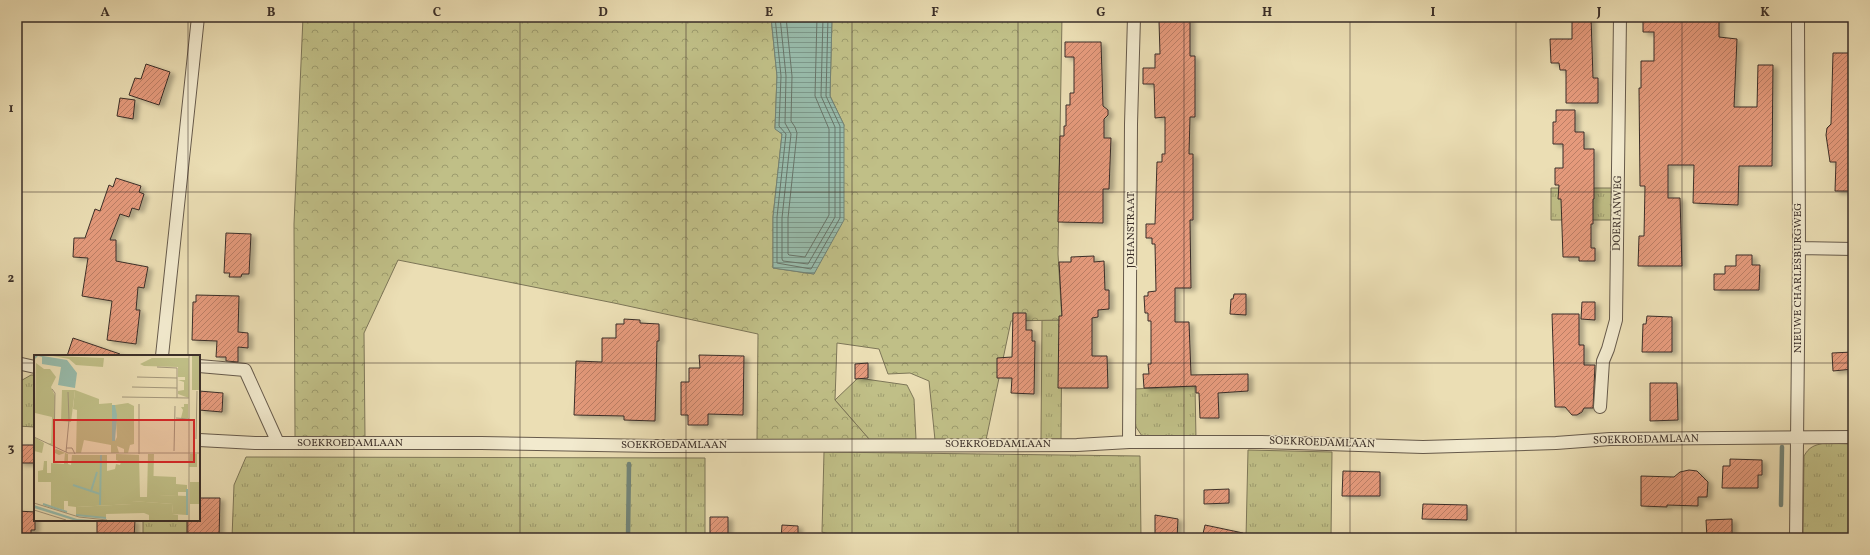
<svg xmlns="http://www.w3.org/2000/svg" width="1870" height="555" viewBox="0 0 1870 555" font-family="Vollkorn,serif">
<defs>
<pattern id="grass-tufts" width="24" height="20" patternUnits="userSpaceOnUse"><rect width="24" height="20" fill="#c0bf87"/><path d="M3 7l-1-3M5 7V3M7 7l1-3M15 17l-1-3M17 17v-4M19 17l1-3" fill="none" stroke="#9d9c6e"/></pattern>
<pattern id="forest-crowns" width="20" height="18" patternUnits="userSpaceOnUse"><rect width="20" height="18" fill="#c0bf87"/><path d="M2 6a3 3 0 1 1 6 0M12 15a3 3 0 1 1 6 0" fill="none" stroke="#9d9c6e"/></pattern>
<pattern id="water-rules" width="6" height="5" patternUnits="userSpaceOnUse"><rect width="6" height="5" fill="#98bcac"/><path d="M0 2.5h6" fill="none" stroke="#7d998c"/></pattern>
<pattern id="building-hatch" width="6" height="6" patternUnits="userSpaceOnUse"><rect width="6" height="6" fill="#e59a7b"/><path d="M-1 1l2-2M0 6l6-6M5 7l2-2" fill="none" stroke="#bb7e65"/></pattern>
<filter id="shadow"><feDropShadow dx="4.5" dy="2.5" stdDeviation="2" flood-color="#0004"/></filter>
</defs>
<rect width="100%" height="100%" fill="#ebdeb4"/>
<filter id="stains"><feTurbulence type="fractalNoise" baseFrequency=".005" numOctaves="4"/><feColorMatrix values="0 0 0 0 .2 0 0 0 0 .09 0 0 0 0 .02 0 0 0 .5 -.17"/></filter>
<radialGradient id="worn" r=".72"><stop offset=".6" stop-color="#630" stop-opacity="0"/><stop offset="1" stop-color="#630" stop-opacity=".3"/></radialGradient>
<path fill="url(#grass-tufts)" stroke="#7d7658" d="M1551,188H1612V220H1551Z
M1042,320H1062L1061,440H1041Z
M31,375H35V427L17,426V383Z
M858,378L907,385L914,399L916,439H869L835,400Z
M1195,386L1196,439L1147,438L1142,436L1136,427L1135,422L1134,389Z
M1825,443L1853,444V538H1803L1804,456C1809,447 1814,445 1825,443Z
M1248,450L1332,452L1331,538H1246Z
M824,452L1140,456L1141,538H843L822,532Z
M246,457L705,458V538H232L234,485Z
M143,520H188L187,538H143Z"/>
<path fill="url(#forest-crowns)" stroke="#7d7658" d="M303,17H771L777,76L775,128L782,134L773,217V268L814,274L844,125L830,96L832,17H1062L1058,254L1062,320L1011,321L986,440H935L929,381L910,373L888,374L879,349L837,343L835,400L869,439L757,440L758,334L614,303L398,260L364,333L365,438L295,437L294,224Z"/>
<path fill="url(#water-rules)" stroke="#728377" d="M771,17H832L830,96L844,125V220L814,274L773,268V217L782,134L775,129L777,76Z"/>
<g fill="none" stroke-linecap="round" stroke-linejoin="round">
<path stroke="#69756a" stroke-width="1" d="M775,17L781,76L779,126L786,134L777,217V263L811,269L840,218V126L826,96L828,17
M780,17L786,76L785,123L791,134L782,218V259L783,261L808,264L835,217V127L821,96L823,17
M786,17L792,76L791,121L795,127L797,133L788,218V254L789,255L805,257L829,215V129L815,96L817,17"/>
<path stroke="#728377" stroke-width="4.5" d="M1781,505L1782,447
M628,538L629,464"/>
</g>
<path fill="url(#building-hatch)" stroke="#3a2e28" filter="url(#shadow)" d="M1165,17H1190V56H1195V117H1190L1189,154H1193V220H1190L1191,288H1175V322H1189L1191,375L1248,374V391L1218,393L1219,418H1200L1199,393H1196V386L1144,388L1143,374H1149L1148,364H1151V321H1148V313H1145L1144,296H1148V292L1156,291L1155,244H1152V238H1146V224H1155L1157,162H1162V154H1165V117L1155,118L1154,84H1143V68H1155V54H1160L1159,21H1165Z
M1572,17H1591L1593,78H1598V103H1566V70H1560L1559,63H1551L1550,39H1572Z
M1643,17H1719V37L1737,39L1734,107H1757L1758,65H1773L1772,166H1739L1738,205L1693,203L1694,165H1668V198H1680L1682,266H1638L1639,236H1644L1645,186H1640L1639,88H1641V61H1654V32H1643Z
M1065,42H1101L1103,106L1108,110V115L1104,119V138H1111L1109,189H1103V223L1058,222L1060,136H1064V126H1066V105H1070V93H1074V57H1065Z
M1833,53H1853V162H1852L1851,191H1835L1836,162H1830L1826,135L1827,128L1831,124Z
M146,64L170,72L159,105L129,95L135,78L141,79Z
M120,98L135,100L133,119L117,116Z
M1556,110H1575V132H1584V149H1594V199H1593V224H1591V248H1595V261H1579V257H1563L1561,199H1558L1559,185H1555V168H1563V144H1553V122H1556Z
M116,178L141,186L139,192L144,194L139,210L132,208L129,217L120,214L110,240H116V261L148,267L144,288L138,287L136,310H140L136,344L107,340L112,301L82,296L88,258L73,257L74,238H85L95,209L100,211L109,185L113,187Z
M226,233L251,234L249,274H242L241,277H229L230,273H224Z
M1736,255H1752V265H1760L1759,290H1714V274H1725V266H1736Z
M1094,256V262L1104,261L1105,290H1109V309L1098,310V317L1092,318V356H1107L1108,388H1058L1059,316H1062L1059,262H1071V257Z
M1234,294H1246V315L1230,314L1231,299H1233Z
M196,295L239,296L238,332L248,333V348L238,347V362L226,361V357H216L217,341L192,340L193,302H196Z
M1582,302H1595V320L1581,319Z
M1013,313H1026V330H1032V341H1035L1034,394L1011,393L1012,378H997V358L1012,357Z
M1552,314H1579V345H1584V365H1595L1593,408H1584L1582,412L1577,415H1572L1565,407H1555Z
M1647,316L1672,317V352H1642L1643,324H1646Z
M624,319L640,320V323L659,324V341H657L655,421L624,420V416L574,415L576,361L602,362V338H616V324H624Z
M73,338L120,354V356H67Z
M1853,352V369L1833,371L1832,353Z
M699,355L744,356L743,415L708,414V425H688V415H681V382H689V368H700Z
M868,363V378L855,379V364Z
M1650,383H1677L1678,420L1650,421Z
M199,391L223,393L222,412L199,410Z
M19,445H35V463H19Z
M1730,459L1762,460V475H1758V488H1722L1723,466H1730Z
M1689,470L1697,471L1708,482L1707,497H1698V506L1667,505V507L1641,506V476L1674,477L1680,472Z
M1343,471L1380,472V496H1342Z
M1229,489V503L1204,504V490Z
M199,498H220L219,538H187V520H199Z
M1423,504L1467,505V520L1422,519Z
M17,511L35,512V530H31V538H19Z
M1155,515L1178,519L1177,538H1155Z
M710,517H728V538H710Z
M1732,519V538H1707L1706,520Z
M97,520H135L134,538H97Z
M782,525L798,526V538H781Z
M1205,525L1243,533L1242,538H1202Z"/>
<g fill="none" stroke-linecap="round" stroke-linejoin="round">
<g stroke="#665a4b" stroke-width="14">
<path id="minor" d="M1799,248L1853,249
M162,356L198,17
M17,363L35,367
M199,366L245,370L278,443
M1600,407L1603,361L1608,349L1616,320L1620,17
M199,440L255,443H481L655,446L1077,445L1129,442H1261L1423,447L1556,443L1610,439L1853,437
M1129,442L1131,124L1134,17
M1796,538L1799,248L1798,17"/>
</g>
<use href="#minor" stroke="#f2eace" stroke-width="12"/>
</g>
<path fill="none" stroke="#3a2e28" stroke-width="1" stroke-opacity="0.55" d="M188,17V356M354,17V538M520,17V538M686,17V538M852,17V538M1018,17V538M1184,17V538M1350,17V538M1516,17V538M1682,17V538M17,192H1853M17,363H35M199,363H1853M188,520V538"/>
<g text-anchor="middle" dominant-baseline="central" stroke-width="3" stroke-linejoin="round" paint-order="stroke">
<g font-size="11" fill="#3a2e28" stroke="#f2eace">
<text transform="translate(1618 213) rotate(-89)">DOERIANWEG</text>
<text transform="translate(1131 230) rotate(-90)">JOHANSTRAAT</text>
<text transform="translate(1798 278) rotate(-90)">NIEUWE CHARLESBURGWEG</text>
<text transform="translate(1646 440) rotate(-1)">SOEKROEDAMLAAN</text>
<text x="350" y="443">SOEKROEDAMLAAN</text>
<text transform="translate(1322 443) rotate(2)">SOEKROEDAMLAAN</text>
<text x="998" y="444">SOEKROEDAMLAAN</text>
<text x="674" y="445">SOEKROEDAMLAAN</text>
</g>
</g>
<g transform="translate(34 355)">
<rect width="166" height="166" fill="#ebdeb4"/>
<path d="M19,1L70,3L69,12L42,10L35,4ZM118,3H155V43L144,39V36L150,35V27L144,25H151V22H144V12L110,11L106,9ZM28,35H41L37,67L27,66ZM150,49H154V63H147L149,55L147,52H150ZM0,82L10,88L8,98L0,96ZM22,94L34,99V109L37,110L38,100H73V116L81,114L82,109L86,110L87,107L82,105V99L105,100L106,142H113L114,99H120L119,143L125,140L153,141V160L138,159L139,149L98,146V149L42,152L34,151V146H30V155L17,151V127H4V116L9,115L10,106H13V118H17V108L30,109L31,98L25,100L19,97ZM156,99H163V112H155ZM156,127H166V149H156Z" fill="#c0bf87"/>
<path d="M158,1H166V35H158ZM2,8L10,14H16L22,22L17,32L21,41L19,91L14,89L17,88L18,62L1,58ZM41,35L65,44V49L78,48V85L81,86L83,82L81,50L94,48L100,51V89L96,90L94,98H90V94L83,91L85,98H77V90L50,85L47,98H42L43,55L39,54ZM119,121L142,122V129L153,130V137H144V141L125,140V143H119ZM98,146L139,149L138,159L144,160V165H115V160L110,158L72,159V163L42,160V152L98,149Z" fill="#c0bf87"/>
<path d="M0,1H9L33,5L43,18L41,33L24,30L27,12L8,9V2L4,1L0,5ZM78,50H81L83,60L81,86H78ZM0,150L43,164L58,165H39L0,153Z" fill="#98bcac"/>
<path fill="none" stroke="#98bcac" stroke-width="2" d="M39,130L66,139M57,136L63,117M9,149L33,157M66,150L67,100M42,160L72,163M153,160V134"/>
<path fill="none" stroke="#a4987c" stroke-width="1" d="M123,12L143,13V43M103,22L143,23M98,32L143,33M18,34L21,38L20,92M88,42L155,43M105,49V99M142,63L155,64M0,82L34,98H166M162,84L163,36M32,93H38L41,99M140,96L141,51M32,97L35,65L34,37M0,148L45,162L73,165M0,155L32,165M155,165V1"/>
<path fill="#d62828" fill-opacity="0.15" stroke="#d62828" stroke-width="2" d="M20,65H160V107H20Z"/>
<rect width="166" height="166" fill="none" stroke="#3a2e28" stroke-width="2"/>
</g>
<rect width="1870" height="555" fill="none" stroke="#ebdeb4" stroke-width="44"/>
<rect x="22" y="22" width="1826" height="511" fill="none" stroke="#3a2e28" stroke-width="1.5"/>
<g font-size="13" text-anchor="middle" font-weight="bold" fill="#3a2e28">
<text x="105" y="16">A</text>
<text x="271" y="16">B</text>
<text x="437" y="16">C</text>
<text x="603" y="16">D</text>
<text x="769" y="16">E</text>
<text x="935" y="16">F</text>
<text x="1101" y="16">G</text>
<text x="1267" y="16">H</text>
<text x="1433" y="16">I</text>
<text x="1599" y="16">J</text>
<text x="1765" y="16">K</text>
<text x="11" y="112">1</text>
<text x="11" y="282">2</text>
<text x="11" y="452">3</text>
</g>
<rect width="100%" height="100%" filter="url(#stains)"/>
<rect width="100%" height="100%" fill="url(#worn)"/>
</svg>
